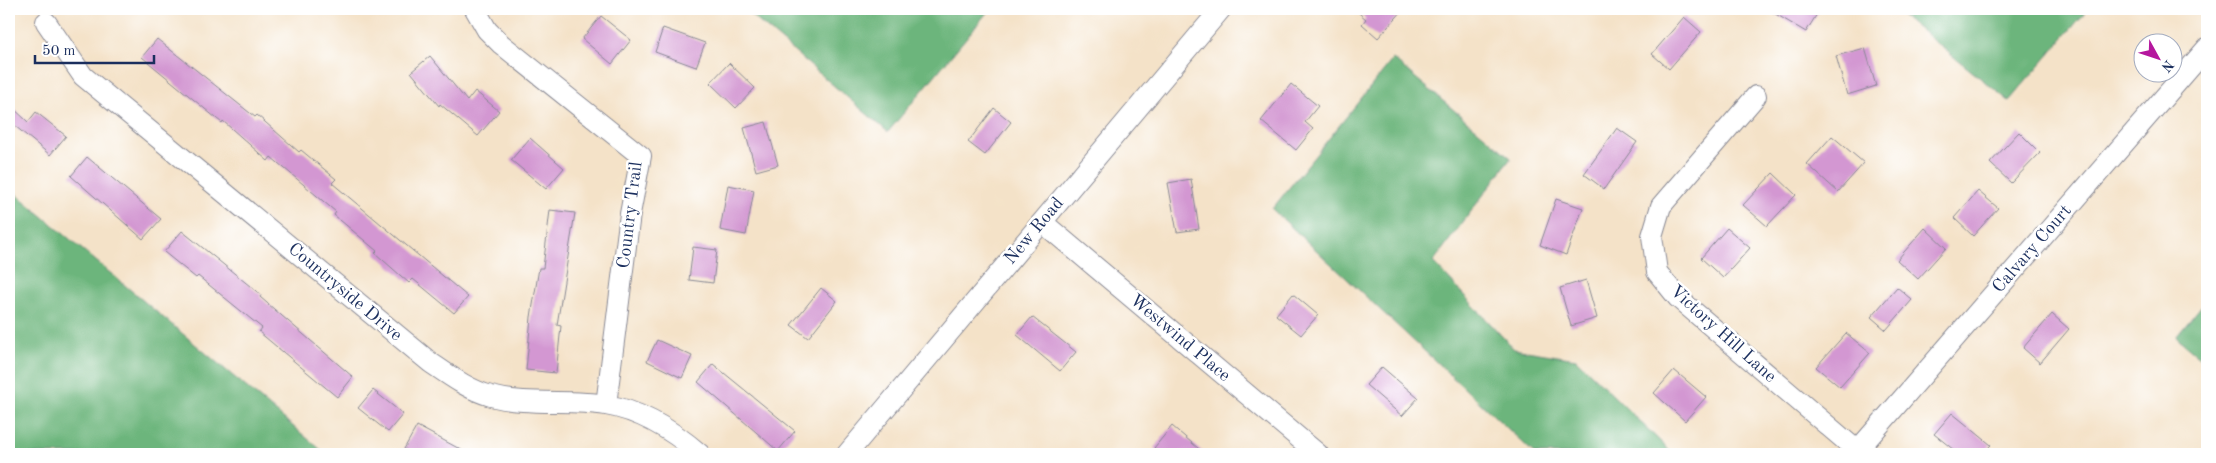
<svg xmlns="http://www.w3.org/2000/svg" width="2216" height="463" viewBox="0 0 2216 463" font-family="'Old Standard TT',serif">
<rect width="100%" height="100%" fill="#fff"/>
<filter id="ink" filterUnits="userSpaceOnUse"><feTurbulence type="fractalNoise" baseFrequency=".02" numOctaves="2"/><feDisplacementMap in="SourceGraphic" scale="10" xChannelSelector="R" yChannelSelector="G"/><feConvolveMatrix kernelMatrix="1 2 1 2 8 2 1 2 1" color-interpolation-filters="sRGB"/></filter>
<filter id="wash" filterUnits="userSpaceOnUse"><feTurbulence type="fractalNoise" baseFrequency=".0096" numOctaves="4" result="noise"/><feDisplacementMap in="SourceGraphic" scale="20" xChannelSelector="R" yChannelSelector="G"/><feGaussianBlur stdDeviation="1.12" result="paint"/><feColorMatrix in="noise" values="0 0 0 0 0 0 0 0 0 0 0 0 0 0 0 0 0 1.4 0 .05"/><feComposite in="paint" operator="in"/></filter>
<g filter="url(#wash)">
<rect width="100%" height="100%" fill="#f4e2c8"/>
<path fill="#6cb57c" stroke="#44726d" d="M744,9H990L888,132Z
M1894,9H2088L2009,101Z
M1393,59L1511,158L1433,262L1514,349L1576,359L1673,454H1535L1272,209Z
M9,188L326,454H9Z
M2207,299V363L2176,337Z"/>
<g id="blocks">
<path fill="#d397d2" d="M1354,9H1404L1378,38L1362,24L1366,19Z
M1767,9H1820L1806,32Z
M601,16L631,40L612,64L582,39Z
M1684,17L1701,32L1669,69L1652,54Z
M663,28L705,43L696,67L655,52Z
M157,39L255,117L257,115L299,152L301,150L336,179L332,183L468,297L454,313L413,279L409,283L375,253L377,251L334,215L336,212L271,157L268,161L223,121L222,123L142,57Z
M1865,48L1876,86L1847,95L1836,56Z
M430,56L467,101L475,91L499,111L478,136L440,104L439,106L411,72Z
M729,63L755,88L736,108L710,83Z
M1291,84L1318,106L1305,122L1313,129L1296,150L1261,121Z
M9,104L28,122L36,112L66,136L50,155L9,121Z
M994,108L1011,122L985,155L968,142Z
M766,122L778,165L756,171L744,128Z
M1617,128L1637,142L1604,189L1584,174Z
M2019,132L2040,153L2011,183L1990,163Z
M1832,136L1864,163L1838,192L1807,164Z
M530,138L564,168L546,189L511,160Z
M87,157L161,219L143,239L71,176Z
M1773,173L1796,195L1767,226L1743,205Z
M1191,179L1199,229L1177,232L1168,183Z
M728,185L754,190L746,235L720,230Z
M1978,191L1998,208L1973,236L1954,218Z
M1556,199L1583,208L1566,255L1540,245Z
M550,210L575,213L557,325L561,326L556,373L526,370L531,317L539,268H543Z
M1727,228L1750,248L1723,278L1701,258Z
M1925,228L1946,248L1918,279L1897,260Z
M182,231L261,295L260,297L353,377L337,397L259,332L262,328L198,276L196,278L164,252Z
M693,247L717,250L713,283L689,280Z
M1586,280L1597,318L1571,326L1560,288Z
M1897,287L1912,300L1886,330L1871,317Z
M821,288L837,301L808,338L791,325Z
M1293,294L1318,315L1301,335L1276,315Z
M2052,314L2069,329L2040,363L2023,348Z
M1032,317L1076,352L1060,371L1017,335Z
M1846,333L1870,353L1840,387L1816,367Z
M657,340L692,356L682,378L647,361Z
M713,364L795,431L778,451L698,382Z
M1382,367L1418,398L1402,416L1366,385Z
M1674,370L1706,397L1685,421L1654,393Z
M373,390L403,414L388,432L358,408Z
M1952,413L1991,445L1982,454H1959L1934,434Z
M417,426L469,454H414L404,449Z
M1172,426L1205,454H1162L1154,448Z"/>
</g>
</g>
<g filter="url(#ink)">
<use href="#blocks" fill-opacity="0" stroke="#888893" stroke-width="1"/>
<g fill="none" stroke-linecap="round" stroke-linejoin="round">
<g stroke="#888893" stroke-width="22">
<path id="minor" d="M475,9L487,30L501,44L641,156L630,214L606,405
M46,22L83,76L431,363C450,376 469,390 491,396C528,406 568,399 606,405C642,411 673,431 700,454
M1756,96L1661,206L1652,236L1657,272L1678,298L1861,454
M1042,222L1318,454
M1857,451L2207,48
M847,454L1221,9"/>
</g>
<use href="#minor" stroke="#fff" stroke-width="20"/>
</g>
</g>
<g text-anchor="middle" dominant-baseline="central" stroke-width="5" stroke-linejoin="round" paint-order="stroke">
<g font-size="18" fill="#1b2f5e" stroke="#fff">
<text transform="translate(630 215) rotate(-83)">Country Trail</text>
<text transform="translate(1034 231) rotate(-50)">New Road</text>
<text transform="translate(2032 249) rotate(-49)">Calvary Court</text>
<text transform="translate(345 292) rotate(40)">Countryside Drive</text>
<text transform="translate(1723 334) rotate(42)">Victory Hill Lane</text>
<text transform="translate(1180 338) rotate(40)">Westwind Place</text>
</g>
</g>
<rect width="2216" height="463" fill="none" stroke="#fff" stroke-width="30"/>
<g transform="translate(2158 58) rotate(130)"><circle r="24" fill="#ffffff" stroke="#a4acbf"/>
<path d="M0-4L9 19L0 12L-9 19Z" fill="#b5179e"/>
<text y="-8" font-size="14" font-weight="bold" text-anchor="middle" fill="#1b2f5e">N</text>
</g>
<path d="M35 55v8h119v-8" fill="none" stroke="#1b2f5e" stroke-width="2.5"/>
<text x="42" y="55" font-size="15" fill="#1b2f5e" stroke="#ffffff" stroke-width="4" paint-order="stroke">50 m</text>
</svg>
